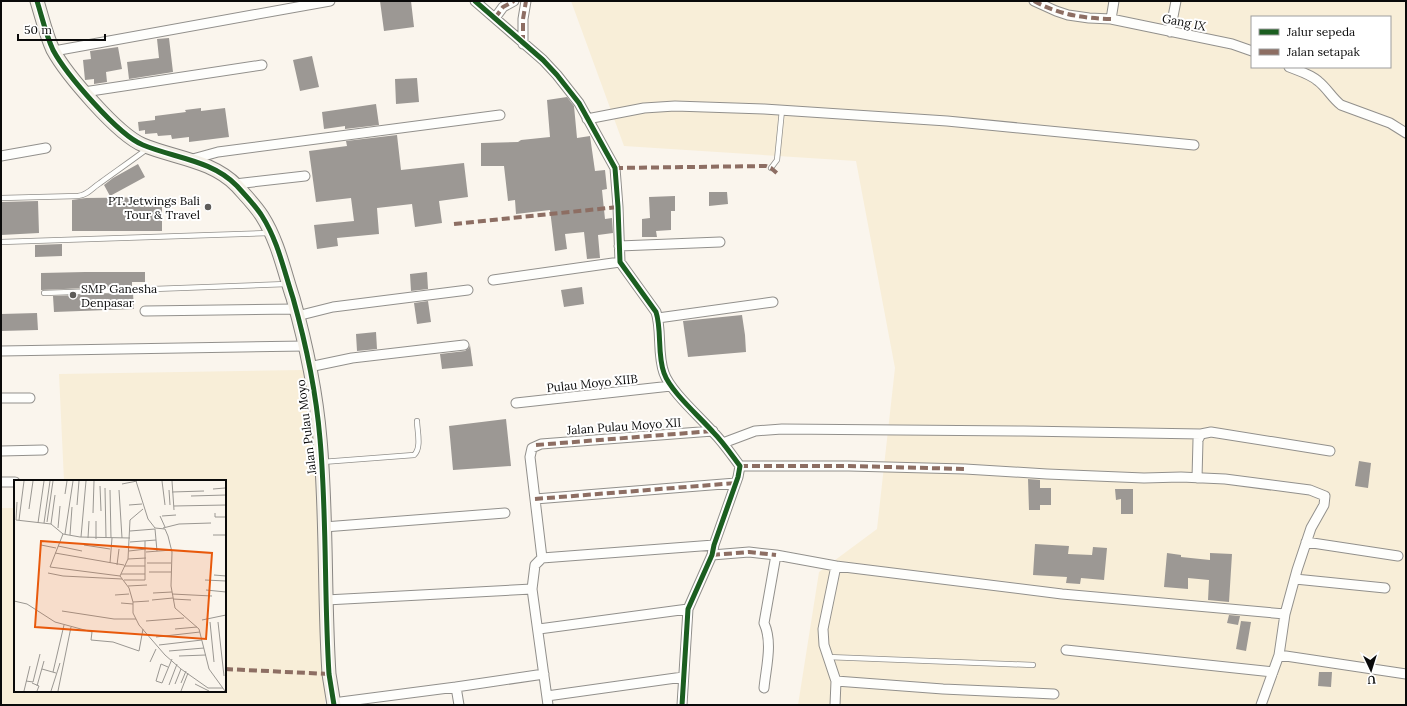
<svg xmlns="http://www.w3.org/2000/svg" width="1407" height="706" viewBox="0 0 1407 706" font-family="Lora,serif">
<rect width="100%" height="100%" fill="#faf5ed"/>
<path fill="#f8eed8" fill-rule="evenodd" d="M571,1H1406V705H798L819,572L877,529L895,368L856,161L624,146ZM1252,17H1390V67H1252Z
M303,370L316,425L325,664V705H1V508H15V691H225V481H64L59,374Z"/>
<path fill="#9c9894" d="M380,1H411L414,27L384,31Z
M169,38L173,72L129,79L127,62L159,58L157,39Z
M118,47L122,69L106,72L107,82L94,84V79L85,80L83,60L91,59L90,51Z
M312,56L319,87L300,91L293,60Z
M417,78L419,102L396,104L395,79Z
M567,97L574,106L577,138L590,136L595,171L605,170L607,189L602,190L605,219L612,218L613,233L598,235L600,258L587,259L584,232L565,234L567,249L555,251L550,210L516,214L515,200L508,201L504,166H481V143L518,142L521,140L550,137L547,100Z
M376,104L379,125L345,129V126L324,129L322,112Z
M201,108V111L225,108L229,137L189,142V137L172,139L171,135L158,136L157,133L145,134V130L139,131L138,122L155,120V116L186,112L185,110Z
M397,135L401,170L464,163L468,197L439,201L442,223L415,227L412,204L377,208L379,234L337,238L338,246L317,249L314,225L354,221L351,198L316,202L309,151L347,146L346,141Z
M138,164L145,177L110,196L104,185L113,178Z
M709,192H727L728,204L709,206Z
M675,196V211H671V230L656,231L657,237H642V219L650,218L649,197Z
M162,197V231H72V200L86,198Z
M38,201L39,233L1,235V202Z
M62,244V256L35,257V245Z
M85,272H145V282H132V286L41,290V273Z
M427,272L428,289L411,291L410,274Z
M582,287L584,304L564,307L561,290Z
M133,293L134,309L54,312L53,296Z
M428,301L431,322L417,324L414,303Z
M37,313L38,330L1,331V314Z
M742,315L745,335L746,352L688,357L683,321Z
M376,332L377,349L357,351L356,334Z
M470,345L473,366L442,369L440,354L465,351L469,348Z
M506,419L511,466L453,470L449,426Z
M1359,461L1371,463L1368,488L1355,486Z
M1028,479L1040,480V488H1051V505H1040V510H1029Z
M1115,489H1133V514H1121V499L1116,500Z
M1035,544L1069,546L1068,554L1092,555L1093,547L1107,548L1104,580L1081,578L1080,584L1066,583L1067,577L1033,575Z
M1167,553L1181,555V557L1210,560V553L1232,554L1229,602L1208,600L1209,580L1188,578V589L1164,587Z
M1229,615L1240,616L1238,625L1227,623Z
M1241,621L1251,622L1246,651L1236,649Z
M1319,672H1332L1331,687L1318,686Z"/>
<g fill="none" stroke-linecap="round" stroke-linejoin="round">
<g stroke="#92908c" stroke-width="6">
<path id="lane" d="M771,168L777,160L782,110
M1,198L78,196C88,195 92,188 100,183C115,172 131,161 147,149
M1,242L269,233
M44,293L287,284
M322,462L414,455C422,448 417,430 417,421
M828,657L1033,665"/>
</g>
<g stroke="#92908c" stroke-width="11">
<path id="street" d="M475,1L543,60L557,75L579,103L615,168L618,207L620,262L656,312C662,330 657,354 664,373C670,391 700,417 713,432C723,442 731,454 740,466L738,477L714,545L712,555L688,609L682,705
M1034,1L1056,11L1068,15L1089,18L1111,19L1232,44L1252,51
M495,18L503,7L514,1
M1111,19L1114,1
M1170,32L1176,1
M523,44V19L526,1
M54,51L330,1
M1289,67C1299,71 1310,74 1318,81C1327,88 1332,98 1341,105L1390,123L1406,133
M84,92L262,65
M587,119L644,108L675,106L764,109L947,121L1194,145
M1,156L46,148
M189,160L218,152L500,115
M235,184L305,176
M619,246L720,242
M493,280L620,262
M145,311L296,309
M297,316L333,307L468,290
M658,318L773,302
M1,351L306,346
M309,367L352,358L464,345
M1,398H30
M516,403L671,386
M723,443L755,431L782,429L1023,431L1201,434L1211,432L1330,451
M1,451L43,450
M740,466H849L965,469L1047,474L1144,478L1181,477L1225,479L1310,490L1325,496L1324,505L1311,528L1297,570L1285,614L1279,655L1261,705
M1197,478L1198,440L1201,434
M1,482H15
M535,499L736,483
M324,527L505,513
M1306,542L1398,556
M712,555L749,552L776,555L836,566L1062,594L1285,614
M542,558L714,545
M1295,579L1385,588
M326,600L532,589
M539,629L688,609
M1066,650L1273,672
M1279,655L1406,674
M836,681L943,689L1054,694
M456,687L459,705
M764,688C766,667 773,643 764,623L776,555
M547,696L683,677
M333,703L456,687L544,674
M548,705L532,589L535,565L542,558L530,457L532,448L541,444L713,431
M835,705L836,681L824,645L823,629L836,566"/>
</g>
<g stroke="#898683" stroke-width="15">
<path id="secondary" d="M37,1C42,17 46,35 53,50C66,74 118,135 143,145C174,158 212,160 237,186C245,195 255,205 262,216C278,241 284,271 293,298C306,344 316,391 320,439C327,517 324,596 329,674L334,705"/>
</g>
<use href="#lane" stroke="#fefefc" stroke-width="4.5"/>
<use href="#street" stroke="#fefefc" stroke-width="9"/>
<use href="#secondary" stroke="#f4f0e7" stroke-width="13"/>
<path stroke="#8d6e63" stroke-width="4" stroke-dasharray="8 4" stroke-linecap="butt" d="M1034,1C1060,15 1082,18 1111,19
M495,18L503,7L514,1
M523,43V19L526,1
M615,168L766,166L771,168L779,175
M454,224L618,207
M536,445L713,431
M740,466H849L965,469
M535,499L736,483
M712,555L749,552L776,555
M225,669L329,674"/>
<g stroke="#fff" stroke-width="8">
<path id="cycleway" d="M37,1C42,17 46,35 53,50C66,74 118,135 143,145C174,158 212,160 237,186C245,195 255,205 262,216C278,241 284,271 293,298C306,344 316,391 320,439C327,517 324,596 329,674L334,705
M475,1L543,60L557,75L579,103L615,168L618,207L620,262L656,312C662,330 657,354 664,373C670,391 700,417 713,432C723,442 731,454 740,466L738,477L714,545L712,555L688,609L682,705"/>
</g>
<use href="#cycleway" stroke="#1b5e20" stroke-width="5"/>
</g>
<g fill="#5e5c59" stroke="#fff" stroke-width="1.5">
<circle cx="208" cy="207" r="4"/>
<circle cx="73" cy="295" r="4"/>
</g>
<g text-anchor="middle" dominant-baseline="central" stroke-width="4" stroke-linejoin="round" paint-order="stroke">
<g font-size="12" fill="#0a0a0a" stroke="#fff">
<text transform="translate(1184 22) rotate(11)">Gang IX</text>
<text transform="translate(592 383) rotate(-6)">Pulau Moyo XIIB</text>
<text transform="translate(624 426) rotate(-4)">Jalan Pulau Moyo XII</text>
<text transform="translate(306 427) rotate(-97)">Jalan Pulau Moyo</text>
</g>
<g font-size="12" fill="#0a0a0a" stroke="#fff" text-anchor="end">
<text x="200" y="200">PT. Jetwings Bali<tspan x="200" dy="14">Tour &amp; Travel</tspan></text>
<text x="81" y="288" text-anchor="start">SMP Ganesha<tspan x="81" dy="14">Denpasar</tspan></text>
</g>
</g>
<g transform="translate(14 480)">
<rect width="212" height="212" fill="#faf5ed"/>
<path fill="none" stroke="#9a9792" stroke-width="1" d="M122,1L134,39L141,48L151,49L154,56L158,72L157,106L161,128L185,149L195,189L211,211M148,1L151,25M158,1L160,30M108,4L123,1M86,6L87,31M91,8L92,58M199,9L211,8M96,10L97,58M105,10L108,58M155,10L156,25M158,12L190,11M51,14L53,1M177,16L212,15M3,22L2,40L37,44L49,54L66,57L116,58M63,25L65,1M115,25L128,24M160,26L212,25M15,29L19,1M129,29L116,40L114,79L106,96L115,108L119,122V133L125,145L151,175L167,189L194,208H209M79,33L80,1M201,33V37H212M146,36L151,47M148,36L162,35M5,40L10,1M33,42L39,1M24,43L30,1M30,43L36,1M37,44L41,15M44,48L46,26M149,48L165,44L197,43M141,49L143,71M116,51L141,49M49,54L36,87L106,96M51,54L59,1M56,55L58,27M199,55H212M67,57L72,1M74,58L75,41M82,59V41M116,62L142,60M27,65L42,68M70,65L96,69M44,66L68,71M115,71L132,69M132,72L158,70M41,73L110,85M114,79L132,78M96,83L98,58M133,83H157M103,85L105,69M110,86H131M135,92H157M34,93L49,96L108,99M107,94H131M200,95L212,96M110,100H131V61M191,100L212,101M114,106L133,105M192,110L212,112M139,113L158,112M158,114L198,116M101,115L115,114M159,119L177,120M138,120L159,118M0,121L13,124L41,142L78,152L77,160L99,162L125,171L129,149M119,122L135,121M107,123L119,124M48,131L100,139H122M188,140L212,135M132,141L170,138M196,142L200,182M204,142L210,196M161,149L183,147M142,157L186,152M145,165L188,160M155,171L190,168M165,176L192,175M136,182L142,169M154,187L147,184L142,201L148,203L158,179M28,189L42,193M39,192L50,145M12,201L19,202L26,174M18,203L25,206L23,211M167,203L172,191M161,204L167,189M181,204L195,211M155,205L163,184M23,206L30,181M10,211L16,186M37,211L46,183M44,211L57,147M167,211L174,193"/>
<path fill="#e8590c" fill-opacity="0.15" stroke="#e8590c" stroke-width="2" d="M27,61L198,73L192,159L21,147Z"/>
<rect width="212" height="212" fill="none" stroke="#0a0a0a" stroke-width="2"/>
</g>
<rect width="1407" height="706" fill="none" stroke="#0a0a0a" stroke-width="4"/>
<rect x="1251" y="16" width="140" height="52" fill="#ffffff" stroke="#9d9d9d"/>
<rect x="1259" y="29" width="20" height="6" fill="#1b5e20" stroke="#9d9d9d"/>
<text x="1287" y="36" font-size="12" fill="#0a0a0a">Jalur sepeda</text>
<rect x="1259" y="49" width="20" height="6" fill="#8d6e63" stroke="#9d9d9d"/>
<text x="1287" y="56" font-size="12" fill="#0a0a0a">Jalan setapak</text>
<g transform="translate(1371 670) rotate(176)" stroke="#ffffff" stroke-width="3" paint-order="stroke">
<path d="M0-3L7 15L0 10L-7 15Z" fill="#0a0a0a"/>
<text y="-6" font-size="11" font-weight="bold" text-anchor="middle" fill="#0a0a0a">U</text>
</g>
<path d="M18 34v6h87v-6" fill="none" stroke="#0a0a0a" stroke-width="2"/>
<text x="24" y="34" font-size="12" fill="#0a0a0a" stroke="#ffffff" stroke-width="3" paint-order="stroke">50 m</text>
</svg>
